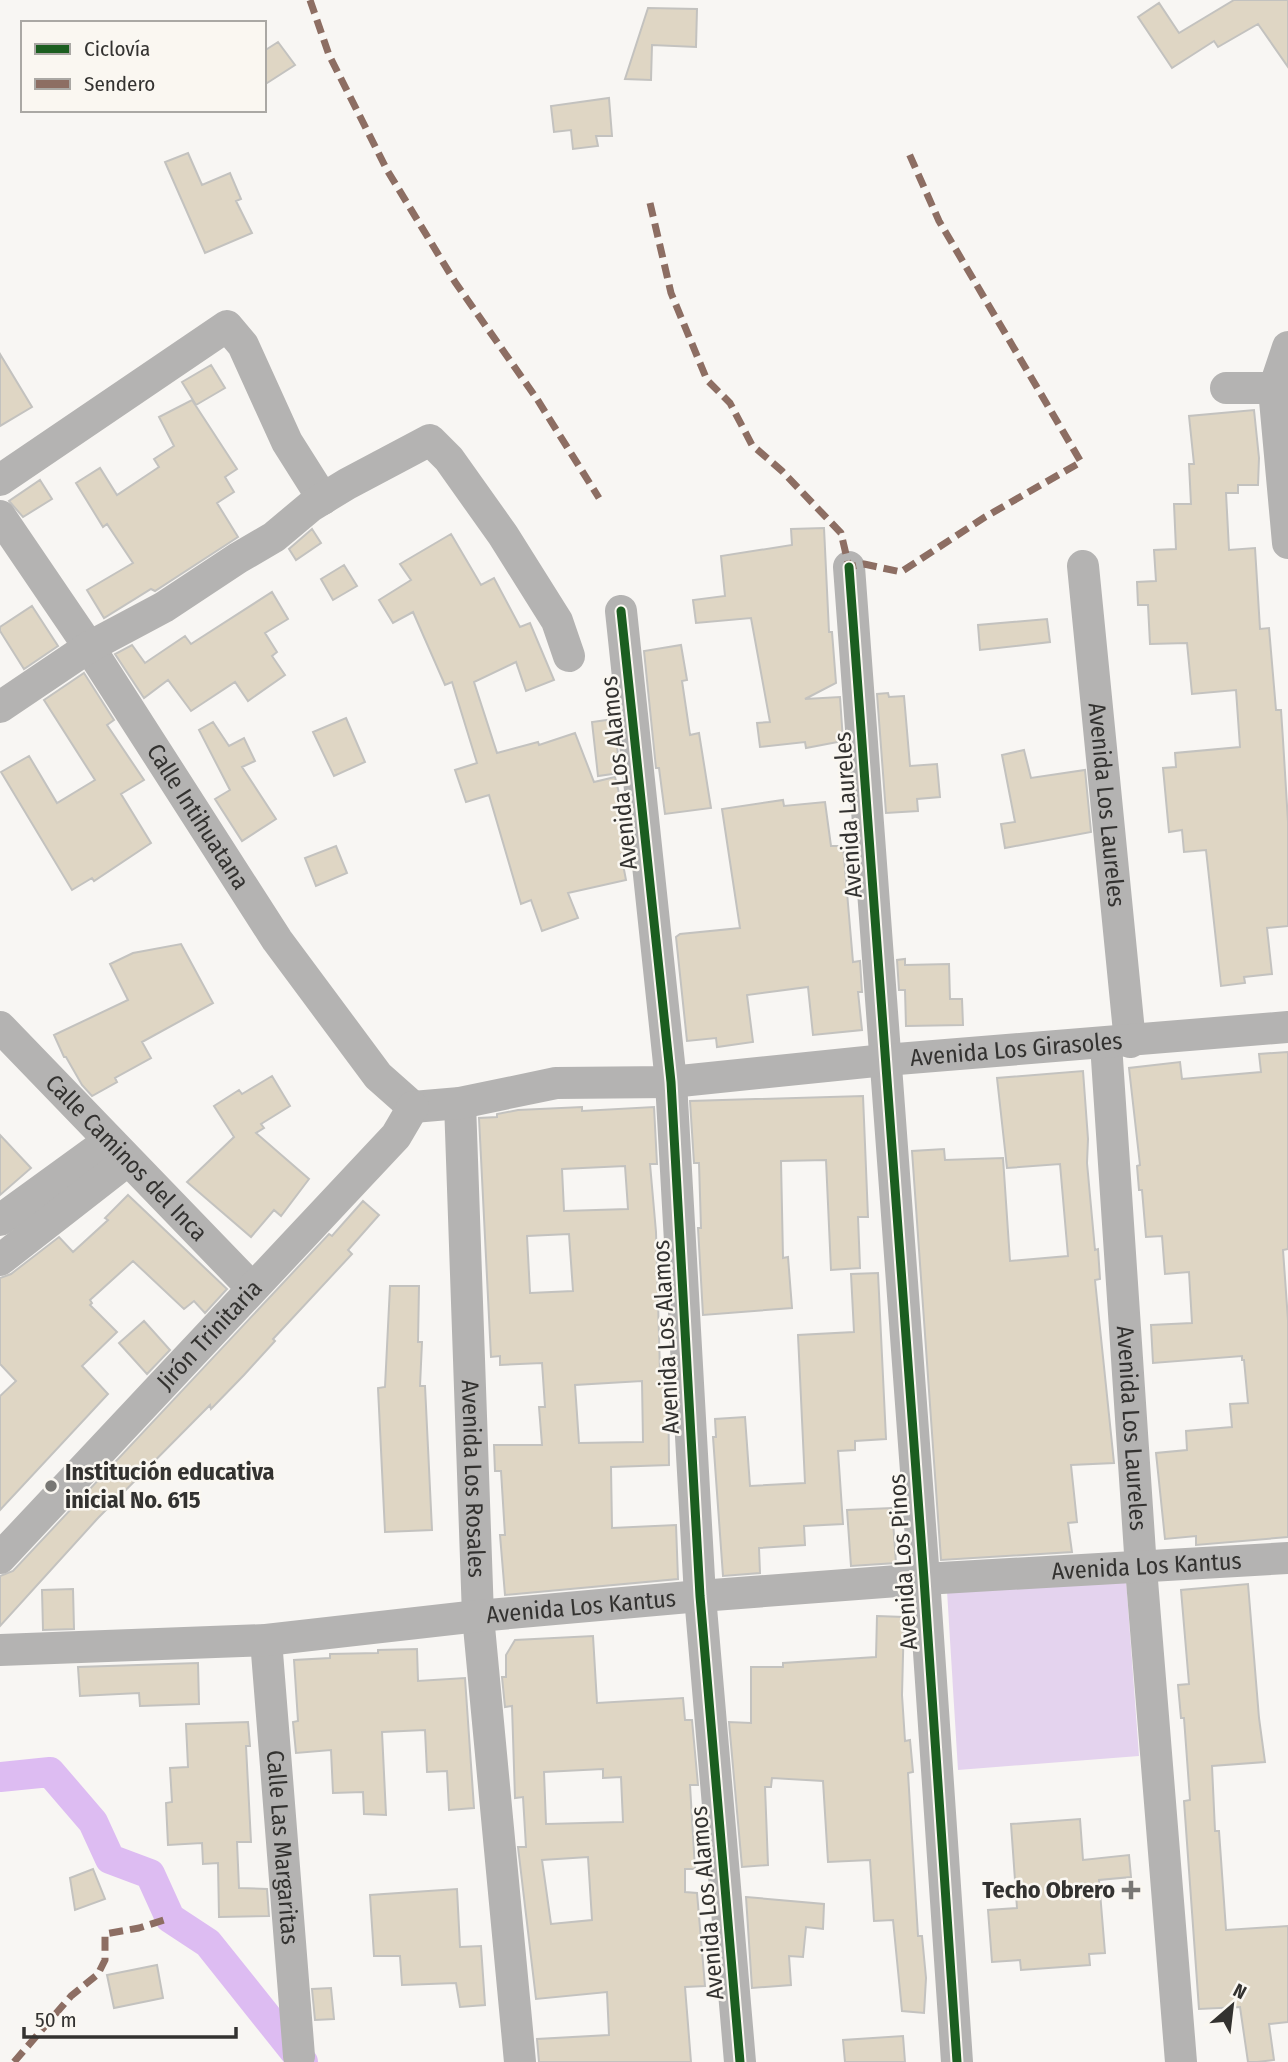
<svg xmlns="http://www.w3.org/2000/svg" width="1288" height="2062" viewBox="0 0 1288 2062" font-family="'Fira Sans Condensed',sans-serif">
<rect width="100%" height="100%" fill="#f8f6f3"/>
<path fill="#e4d3ee" d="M1126,1579L1139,1756L958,1770L947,1591Z"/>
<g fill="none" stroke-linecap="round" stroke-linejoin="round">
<path stroke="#ddbcf2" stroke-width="30" d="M0,1777L50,1772L93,1822L110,1859L150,1874L170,1918L208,1943L303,2062"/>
</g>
<path fill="#dfd6c4" stroke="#c3c2bf" stroke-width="2" fill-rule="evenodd" d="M1234,0H1288V67L1258,24L1218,47L1214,41L1172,68L1138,17L1159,3L1179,33Z
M648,8L697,9L696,47L652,45L651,80L625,79Z
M278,42L295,65L264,85V51Z
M609,98L612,136H596L598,146L573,149L571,130L554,132L551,106Z
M188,153L202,185L230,173L241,199L236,201L252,233L205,253L165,162Z
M0,354L32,407L0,426Z
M211,365L225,388L196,405L182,382Z
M192,400L237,469L225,477L234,492L217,503L238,537L155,591L151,589L104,618L87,590L133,563L107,524L103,527L76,483L100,468L117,495L159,467L154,459L174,446L159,417Z
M1254,410L1259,458L1258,485H1238V493H1226L1229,550L1255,548L1260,629L1269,628L1276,710H1281L1283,740L1288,822V926L1267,928L1272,974L1244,977L1245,983L1221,986L1206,850L1184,852L1182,830L1169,832L1163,768L1176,767L1175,753L1240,747L1236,690L1192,694L1187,643L1150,644L1148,605H1138L1137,582L1156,581L1154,550L1176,549L1174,504H1191L1189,464H1194L1189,416Z
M40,480L52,499L23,517L9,501Z
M824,528L829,632H832L836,683L805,699L840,697L843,741L806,748L805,742L760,747L757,723L770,722L751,618L696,623L693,600L725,596L721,556L792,545L791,529Z
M312,529L321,543L296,560L289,549Z
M451,534L481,585L494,578L520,627L530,623L554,680L526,691L516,662L474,682L497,753L538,742L539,745L575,733L594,782L615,777L621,801L618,802L626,853L621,854L626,880L568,893L578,918L542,931L531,900L521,904L489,795L466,802L455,770L477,763L452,682L445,685L413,612L393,623L379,600L411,580L400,564Z
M344,565L357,586L333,600L321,579Z
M272,592L288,619L265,633L277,652L272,656L285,675L248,701L235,682L191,711L168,680L144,698L115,654L132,645L145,663L185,636L191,644Z
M32,606L58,646L24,669L0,631V627Z
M1047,619L1050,642L980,650L978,625Z
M681,645L687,680L682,681L690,735L699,733L711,808L665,814L659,768H656L644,651Z
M84,673L114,720L107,725L144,780L121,794L151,843L94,881L92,878L72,890L1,772L29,756L57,803L95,780L44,700Z
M888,693L889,697L904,696L910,766L937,764L940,797L917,799L918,811L886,813L877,694Z
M346,718L365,762L334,776L313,732Z
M614,719L620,773L598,776L592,722Z
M213,722L229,746L244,738L255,761L242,767L276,819L242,841L215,799L230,790L199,730Z
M1024,750L1031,778L1085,770L1091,832L1005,848L1001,824L1015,822L1002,755Z
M783,800L784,806L825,802L831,846H843L853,962L860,961L862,992H858L862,1030L813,1035L808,987L747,995L753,1042L717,1047L716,1038L687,1041L676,937L680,934L740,928L722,809Z
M336,846L347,873L316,886L305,858Z
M181,944L213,1003L142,1042L151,1058L115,1078L117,1082L92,1096L82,1085L66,1057H64L54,1035L128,1000L110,964L133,953Z
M905,959V965L949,964L950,999H962L963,1025L906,1026L905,990H899L897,960Z
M1288,1052V1249L1283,1250L1288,1320V1537L1196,1545V1536L1165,1539L1156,1453L1187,1450L1186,1431L1232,1427L1230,1404L1248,1403L1244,1360H1242V1356L1153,1363L1151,1325L1192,1323L1189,1272L1165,1274L1162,1236L1146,1237L1142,1190H1139L1137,1166L1140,1165L1129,1068L1180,1062L1182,1079L1261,1072L1259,1054Z
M1083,1071L1088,1139L1087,1163L1095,1250L1098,1249L1100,1279L1095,1280L1114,1463L1071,1465L1077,1522L1068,1523L1072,1552L941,1560L912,1151L944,1149L945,1160L1003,1158L1010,1261L1068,1256L1060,1164L1007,1168L997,1078Z
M272,1076L290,1106L261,1124L264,1128L256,1133L309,1179L281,1216L274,1210L251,1237L187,1182L234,1137L214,1106L239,1090L242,1094Z
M863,1096L868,1217H858L860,1268L831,1270L826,1160L781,1161L783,1258L788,1257L792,1308L703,1315L698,1228H701L699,1163H694L690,1101Z
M582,1107V1111L654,1107L657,1164H650L656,1232L660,1371H668L669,1465L611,1467L612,1528L676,1525L678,1579L505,1595L500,1535H505L501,1471H495L494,1445H542L539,1407H545L542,1363L500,1365V1356L491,1357L479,1118L497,1117V1114L518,1110ZM625,1166L628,1209L564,1211L562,1169ZM569,1234L573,1291L530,1293L527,1236ZM642,1381L643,1442L579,1443L575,1385Z
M0,1135L31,1168L0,1195Z
M128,1195L227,1289L205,1313L194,1301L184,1309L133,1261L90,1300L92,1303L90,1305L117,1332L82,1366L108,1394L0,1510V1396L16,1381L0,1364V1278L11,1274L59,1237L73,1252L108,1220L105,1218Z
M363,1201L379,1215L348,1250L352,1254L273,1339L275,1341L244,1375L211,1409L210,1405L98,1518L0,1626V1576L13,1571L329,1234L332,1236Z
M878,1273L886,1439L855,1441V1450L838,1451L843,1524L804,1526L805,1545L759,1548L760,1573L723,1576L713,1437H716L715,1419L745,1417L750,1486L805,1483L798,1335L854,1332L851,1274Z
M390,1286H419L418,1342H422L420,1386H425L432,1530L385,1532L378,1388L385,1387Z
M144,1321L170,1350L147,1374L119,1343Z
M892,1508L896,1563L851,1566L847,1510Z
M1248,1584L1259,1718L1265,1762L1212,1766L1215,1831H1219L1226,1930L1288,1926V2022L1269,2024L1274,2060L1257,2062H1248L1240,2007L1199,2009L1184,1801L1190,1800L1184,1718H1181L1178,1685L1189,1684L1181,1590Z
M73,1589L74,1629L43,1630L42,1590Z
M877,1616L904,1617L902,1695L905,1741L910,1740L913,1772L908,1773L918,1936H922L926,1978L924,2013L902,2011L893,1920L874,1921L870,1860L828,1862L823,1781L772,1778L771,1787H765L768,1865L742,1867L729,1722L751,1723V1667H783V1663L876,1657Z
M593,1636L597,1703L683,1698L685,1720H692L698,1785H690L695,1869H685V1892L697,1893L705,1986L685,1987L691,2062H539L537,2039L609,2035L607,1992L536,1999L518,1847H526L523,1797L515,1798L512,1706L505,1707L502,1677H506V1655L515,1640ZM603,1769V1778L621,1777L623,1822L546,1824L544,1772ZM588,1857L592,1920L551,1924L542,1860Z
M417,1649L418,1681L465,1678L474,1808L449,1810L447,1771L427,1772L425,1730L382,1732L386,1815L364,1814L363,1792L333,1793L331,1750L296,1753L293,1722L298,1721L294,1660L330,1658V1654L378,1653V1650Z
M198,1663L199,1704L140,1706L139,1693L80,1696L78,1667Z
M248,1722L250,1746H246L251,1842H237L239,1888L267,1889L269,1916L219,1917L218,1863L203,1864L202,1843L168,1845L166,1803L172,1802L170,1768L188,1767L186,1724Z
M1080,1819L1083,1860L1129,1855L1131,1877L1099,1880L1105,1953L1089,1954L1090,1965L1021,1970L1020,1960L992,1962L988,1910L1017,1908L1011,1824Z
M93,1869L105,1899L75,1910L70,1878Z
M457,1889L460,1947L481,1946L485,2005L460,2007L456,1983L402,1985L400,1956H374L370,1895Z
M746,1897L824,1904L823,1929L806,1927L803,1957L789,1956L791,1985L752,1988Z
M157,1965L163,1998L114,2008L107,1975Z
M331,1988L334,2019L315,2020L312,1989Z
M903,2036L905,2062H845L843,2040Z"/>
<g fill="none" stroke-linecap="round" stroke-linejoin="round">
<g stroke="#b4b3b2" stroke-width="32">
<path d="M1288,347L1274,389L1288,543"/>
<path d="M1226,388H1288"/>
<path d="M0,480L227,326L243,345L287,442L323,499"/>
<path id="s1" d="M0,516L89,647L277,940L378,1076L413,1107"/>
<path id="s2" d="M1083,566L1130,1042"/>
<path d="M849,567L924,1579L957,2062"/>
<path d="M621,611L671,1082L700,1596L740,2062"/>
<path d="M0,707L89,647L164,607L238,558L274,537L311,506L347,484L430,440L449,459L503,535L557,621L569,656"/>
<path id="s3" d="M0,1027L252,1288"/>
<path id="s4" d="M1106,1044L1141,1568L1181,2062"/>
<path id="s5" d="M460,1103L478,1616L520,2062"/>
<path id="s6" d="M413,1107L460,1103L556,1083L671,1082L885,1060L1288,1027"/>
<path d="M0,1220L109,1141"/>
<path d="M0,1260L127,1161"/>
<path id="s7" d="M0,1558L396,1136L413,1107"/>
<path id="s8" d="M266,1640L299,2056"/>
<path id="s9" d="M0,1650L266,1640L478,1616L700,1596L924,1579L1288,1558"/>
</g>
<path stroke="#8d6e63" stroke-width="7" stroke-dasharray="14 7" stroke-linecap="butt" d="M310,0L329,55L387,170L455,282L537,399L599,498
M650,203L671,293L707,380L730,403L752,445L782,471L841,533L849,567L864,564L901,572L985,517L1081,462L939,221L907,149
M14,2062L71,1996L98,1974L105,1960V1934L139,1928L170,1918"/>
<g stroke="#faf7f1" stroke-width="13">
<path id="cycleway" d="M849,567L924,1579L957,2062
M621,611L671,1082L700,1596L740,2062"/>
</g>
<use href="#cycleway" stroke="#1b5e20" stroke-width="9"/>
</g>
<g fill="#787774" stroke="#faf7f1" stroke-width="2.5">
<circle cx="51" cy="1486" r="7"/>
<path d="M1127.5 1879.5h7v7h7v7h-7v7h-7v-7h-7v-7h7z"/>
</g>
<g text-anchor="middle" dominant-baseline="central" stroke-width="5" stroke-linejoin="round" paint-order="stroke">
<g font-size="24" fill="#333230" stroke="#faf7f1">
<text transform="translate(619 773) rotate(-96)">Avenida Los Alamos</text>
<text stroke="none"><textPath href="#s2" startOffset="240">Avenida Los Laureles</textPath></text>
<text transform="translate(848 815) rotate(-94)">Avenida Laureles</text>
<text stroke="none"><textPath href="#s1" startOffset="360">Calle Intihuatana</textPath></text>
<text stroke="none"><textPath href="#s6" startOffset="607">Avenida Los Girasoles</textPath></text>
<text stroke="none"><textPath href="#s3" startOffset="182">Calle Caminos del Inca</textPath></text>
<text stroke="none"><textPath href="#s7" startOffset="306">Jirón Trinitaria</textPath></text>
<text transform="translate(666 1337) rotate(-93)">Avenida Los Alamos</text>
<text stroke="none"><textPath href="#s4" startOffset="385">Avenida Los Laureles</textPath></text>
<text stroke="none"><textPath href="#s5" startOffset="376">Avenida Los Rosales</textPath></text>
<text transform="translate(903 1562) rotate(-94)">Avenida Los Pinos</text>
<text stroke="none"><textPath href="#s9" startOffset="1150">Avenida Los Kantus</textPath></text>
<text stroke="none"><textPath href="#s9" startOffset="583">Avenida Los Kantus</textPath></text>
<text stroke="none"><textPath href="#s8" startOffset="208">Calle Las Margaritas</textPath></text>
<text transform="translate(707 1903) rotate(-95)">Avenida Los Alamos</text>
</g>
<g font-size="24" font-weight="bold" fill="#333230" stroke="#faf7f1" text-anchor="start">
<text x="65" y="1472">Institución educativa<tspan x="65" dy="28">inicial No. 615</tspan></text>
<text x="1115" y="1890" text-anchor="end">Techo Obrero</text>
</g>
</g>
<rect x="21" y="21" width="245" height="91" fill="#faf7f1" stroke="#aaa8a4" stroke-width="2"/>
<rect x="35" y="44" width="35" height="10" fill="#1b5e20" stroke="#aaa8a4" stroke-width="2"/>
<text x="84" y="56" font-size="21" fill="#333230">Ciclovía</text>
<rect x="35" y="79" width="35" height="10" fill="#8d6e63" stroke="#aaa8a4" stroke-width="2"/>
<text x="84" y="91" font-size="21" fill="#333230">Sendero</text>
<g transform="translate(1232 2006) rotate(28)" stroke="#faf7f1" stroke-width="5" paint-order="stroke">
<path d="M0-5L12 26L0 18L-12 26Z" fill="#333230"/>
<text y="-10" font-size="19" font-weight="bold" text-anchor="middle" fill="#333230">N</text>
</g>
<path d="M24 2027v10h212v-10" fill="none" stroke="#333230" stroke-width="3.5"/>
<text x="35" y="2027" font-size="21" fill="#333230" stroke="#faf7f1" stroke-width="5" paint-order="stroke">50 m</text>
</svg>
